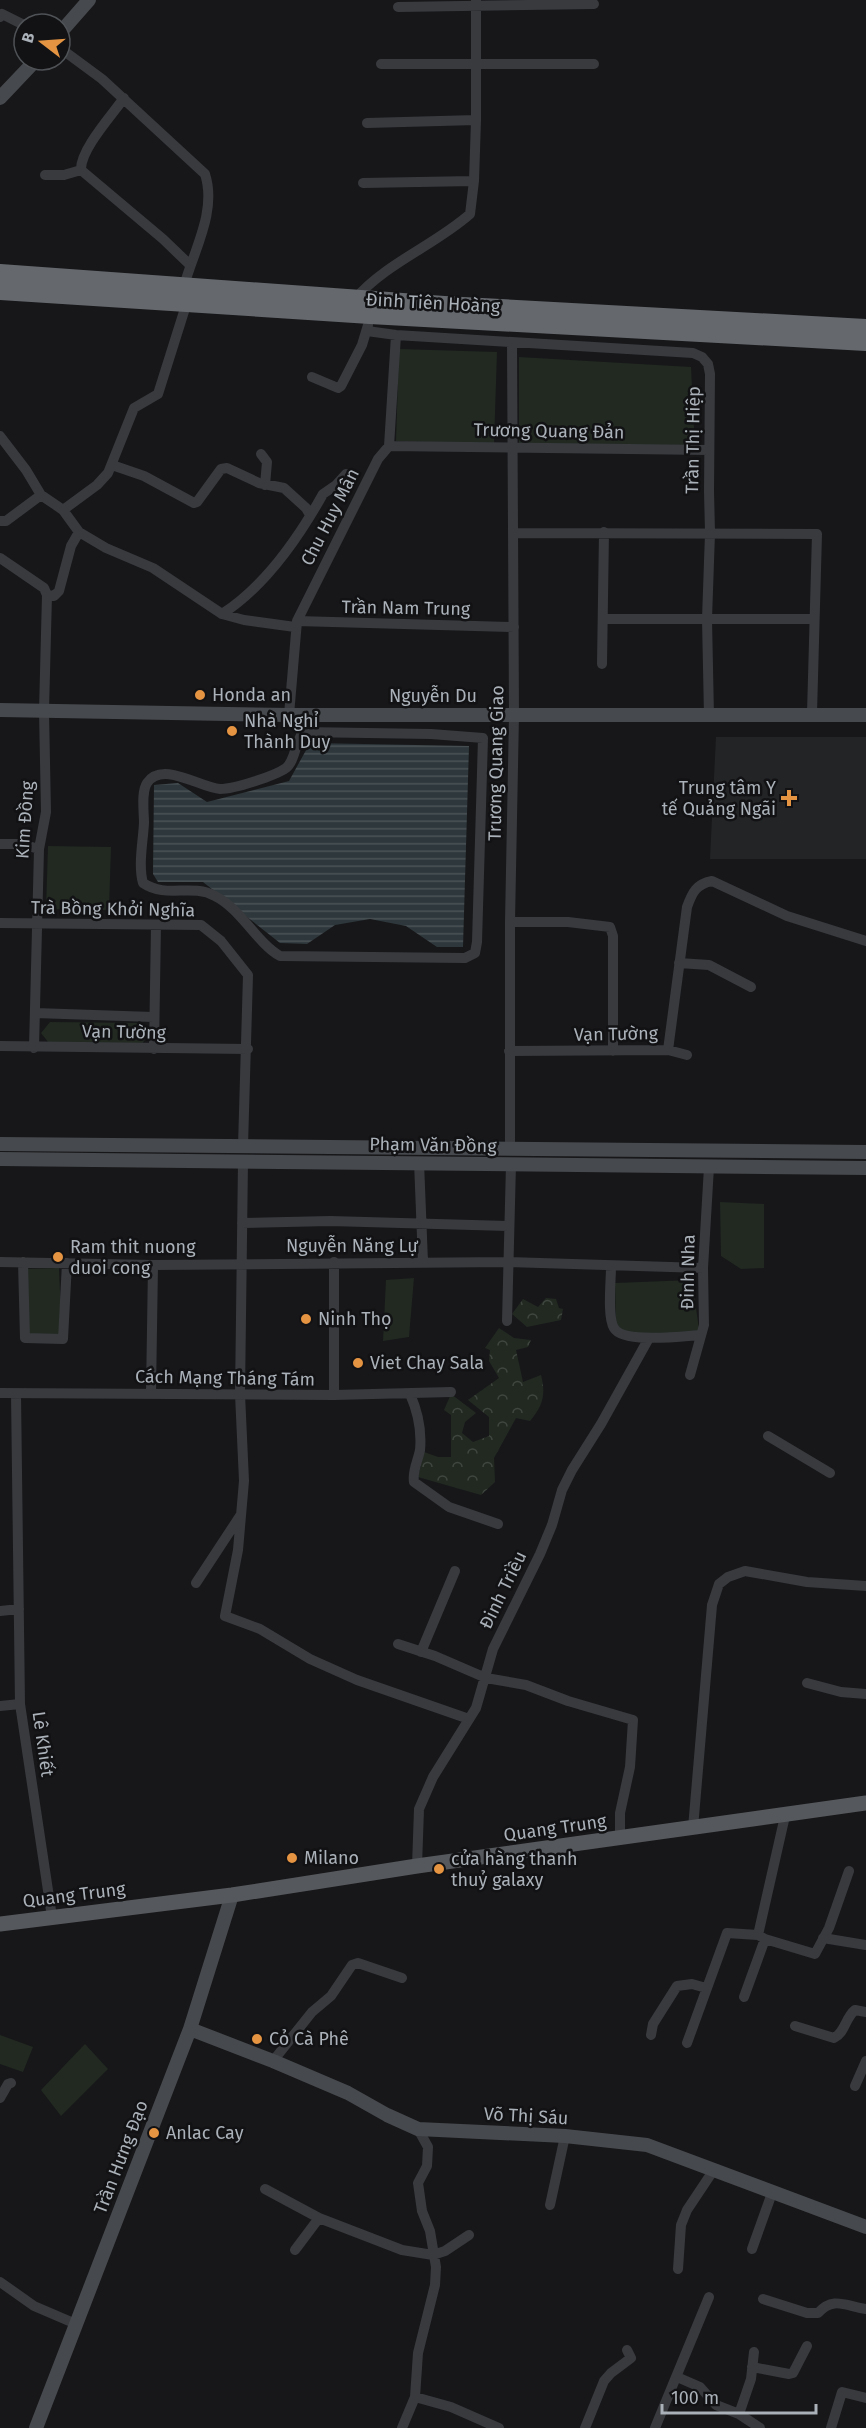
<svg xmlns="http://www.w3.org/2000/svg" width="866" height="2428" viewBox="0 0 866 2428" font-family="'Fira Sans',sans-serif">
<defs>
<pattern id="forest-crowns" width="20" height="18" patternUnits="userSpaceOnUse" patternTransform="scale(1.5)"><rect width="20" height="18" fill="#212921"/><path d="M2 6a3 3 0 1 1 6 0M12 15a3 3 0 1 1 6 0" fill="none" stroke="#3f463f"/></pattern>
<pattern id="water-rules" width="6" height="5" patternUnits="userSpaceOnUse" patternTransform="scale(1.5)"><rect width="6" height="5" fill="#2e383c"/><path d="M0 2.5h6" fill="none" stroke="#4a5256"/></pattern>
</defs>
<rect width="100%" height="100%" fill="#171719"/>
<path fill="#232426" d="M716,737H866V859H710Z"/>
<path fill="#212921" d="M399,349L497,352L494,444L396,441Z
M519,357L691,367L695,448L519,447Z
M48,846L111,847L109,910L46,909Z
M50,1022L141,1023L149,1034L142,1044L48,1042L41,1033Z
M720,1202L764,1204V1268L741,1269L721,1256Z
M59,1268L62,1338L20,1337L21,1269Z
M414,1278L409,1337L383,1341L386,1280Z
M692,1280L700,1336L616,1335L615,1283Z
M0,2035L33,2047L23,2072L0,2064Z
M85,2044L108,2069L61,2116L41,2090Z"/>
<path fill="url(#forest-crowns)" d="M546,1298L556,1299L559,1308L563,1309L561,1320L527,1327L512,1314L523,1299L538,1307Z
M499,1328L514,1338L531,1340L528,1347L516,1350L523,1382L541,1375C546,1394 543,1406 530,1421L516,1418L494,1458L495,1482L481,1495L418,1477L424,1452L438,1457H451V1415L444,1410L451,1394L476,1413L465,1422L462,1433L473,1442L489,1436V1417L468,1400L499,1378L489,1361L490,1350L485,1348Z"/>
<path fill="url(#water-rules)" d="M310,743L469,746L463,947H437L406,926L370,919L335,925L307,944L280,943L203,882H158L153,874L154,785L178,783L207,802L289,781Z"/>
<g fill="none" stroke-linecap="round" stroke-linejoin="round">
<path stroke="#383a3e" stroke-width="10" d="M398,7L594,4
M0,17L2,14L24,25
M60,48L102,79L205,174C217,211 194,250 184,286
M381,64H594
M124,98C112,115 80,150 81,170L163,239L190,265
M367,123L476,120
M45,175H64L81,170
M363,183L474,181
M355,299C386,263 435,245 470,214L474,181L476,120V0
M367,331L396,335L693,353L702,357L708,364L710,374L709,491L710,533L707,619L709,716
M312,377L338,388L341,386L362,345L368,325
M0,436L26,470L41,495L63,510L79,532L106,548L153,568L222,614L244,620L295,627
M389,446L709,450
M261,454L267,462L265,485
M112,465L144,476L194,503L197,502L221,469L227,468L259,483L284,488L306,508L310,515
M63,510L97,485L108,473L134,408L158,394L187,302
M0,521H6L41,495
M513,533L817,534L812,713
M0,558L44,588L47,595L44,711L46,812L39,849L34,1048
M47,595L54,596L59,591L71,546L79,532
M222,614C264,587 299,537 323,494L336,485L346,474
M603,619H814
M297,621L514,627
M602,664L604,532
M289,715L297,621L378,459L389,446L396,335
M303,732L431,734L483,738L477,942L475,953L465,958L280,956C257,943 241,909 215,896C191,883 167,899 143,883C138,865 143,842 144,823C144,812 141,792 147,783C162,760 201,788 220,789C234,789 275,776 286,768C295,761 295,743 303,732Z
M0,844H21L39,849
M510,922H568L610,927L613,936V1051
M0,923L201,925L221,941L248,975L243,1146
M679,963L709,965L751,987
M35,1013L153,1017
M0,1046L248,1049
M154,1049L156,925
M668,1050L687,907C692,893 696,884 712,881L787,916L866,941
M509,1051L668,1050L687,1055
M510,1150V922L514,715L512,342
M243,1161L240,1394L244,1481L238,1550L225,1616L260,1629L310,1659L357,1680L469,1719
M419,1162L423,1262
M242,1223L330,1221L508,1226
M0,1262L153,1265L507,1262L703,1268
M23,1262L25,1338L63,1339L67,1263
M334,1262V1395
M611,1267C611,1281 607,1317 614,1328C623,1344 684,1336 700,1335
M507,1321L511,1164
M690,1375L704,1325L703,1268L709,1167
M0,1393L334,1395L451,1392
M151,1393L153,1265
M16,1394L20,1704L52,1917
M410,1394C418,1412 422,1429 420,1450C418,1461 412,1471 414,1482L449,1507L498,1524
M768,1436L830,1473
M196,1583L240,1516
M0,1611L19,1609
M398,1644L435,1656L486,1678L526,1685L568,1701L633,1720L630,1767L620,1813V1838
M421,1652L455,1571
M807,1683L841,1692L866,1694
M0,1706L20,1704
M693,1828L712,1605L719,1584L728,1577L745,1571L807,1582L866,1586
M417,1866L419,1809L433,1777L476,1708L493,1649L540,1554L552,1525L562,1490L572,1470L601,1424L649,1338
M758,1935L785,1816
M823,1938L866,1945
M744,1997L765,1939
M795,2026L834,2038C845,2033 845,2018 855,2010L866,2012
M651,2035L653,2024L677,1986L692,1984L706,1988
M687,2043L727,1933L758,1935L765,1939L815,1954L829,1928L849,1871
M273,2061L312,2012L331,1996L352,1965L358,1963L402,1978
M855,2086L866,2061
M0,2098L8,2084L11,2083
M265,2189L319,2218L402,2250L433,2255L445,2251L469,2235
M550,2205L565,2136
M752,2249L772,2193
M295,2250L319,2218
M678,2269L681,2225L687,2210L713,2171
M0,2282L34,2306L76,2324
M763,2299L807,2313H818C833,2296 846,2306 866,2309
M752,2367L789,2374L793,2373L807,2346
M677,2377L700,2387L716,2405L739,2414L760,2428
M415,2397L451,2407L499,2428
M739,2414L751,2379L754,2352
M402,2428L415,2397L418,2353L435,2285L436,2267L430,2231L422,2211L418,2183L427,2166L428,2147L418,2129
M585,2428L604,2381L611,2373L631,2358L627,2350
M655,2428L709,2297
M831,2428L842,2392L866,2398"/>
<path stroke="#46494d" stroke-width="14" d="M60,33L89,0
M0,98L36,60
M0,710L289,715H866
M0,1144L866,1152
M0,1159L866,1168
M190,2029L273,2061L348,2093L387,2115L418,2129L565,2136L647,2145L866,2227
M36,2428L190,2029L232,1895"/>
<path stroke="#55585c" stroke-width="15" d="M0,1924L232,1895L417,1866L866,1803"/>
<path stroke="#65696e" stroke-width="18" d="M0,273L444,305L866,328
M0,291L370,315L866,342"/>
</g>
<g fill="#e59442" stroke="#121214" stroke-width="2">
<circle cx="200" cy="695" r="6"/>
<circle cx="232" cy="731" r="6"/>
<path d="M786 789h6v6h6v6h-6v6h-6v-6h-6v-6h6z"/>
<circle cx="58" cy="1257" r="6"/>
<circle cx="306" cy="1319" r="6"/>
<circle cx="358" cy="1363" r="6"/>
<circle cx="292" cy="1858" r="6"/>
<circle cx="439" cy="1869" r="6"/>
<circle cx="257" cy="2039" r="6"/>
<circle cx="154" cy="2133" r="6"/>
</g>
<g text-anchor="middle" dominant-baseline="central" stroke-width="5" stroke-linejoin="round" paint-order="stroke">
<g font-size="18" fill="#aab1b8" stroke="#121214">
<text transform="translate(433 303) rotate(3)">Đinh Tiên Hoàng</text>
<text transform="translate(549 431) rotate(1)">Trương Quang Đản</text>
<text transform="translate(693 440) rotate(-89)">Trần Thị Hiệp</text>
<text transform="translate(330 517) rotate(-63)">Chu Huy Mân</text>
<text transform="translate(406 608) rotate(1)">Trần Nam Trung</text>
<text x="433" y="696">Nguyễn Du</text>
<text transform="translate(496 763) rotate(-89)">Trương Quang Giao</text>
<text transform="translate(25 820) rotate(-86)">Kim Đồng</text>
<text transform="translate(113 909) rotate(1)">Trà Bồng Khởi Nghĩa</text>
<text transform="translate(124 1032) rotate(1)">Vạn Tường</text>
<text transform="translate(616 1034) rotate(-1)">Vạn Tường</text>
<text transform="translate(433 1145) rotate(1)">Phạm Văn Đồng</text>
<text x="352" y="1246">Nguyễn Năng Lự</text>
<text transform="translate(688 1272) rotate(-89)">Đinh Nha</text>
<text transform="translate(225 1378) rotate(1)">Cách Mạng Tháng Tám</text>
<text transform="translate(503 1590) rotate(-64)">Đinh Triều</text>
<text transform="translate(43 1744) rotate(82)">Lê Khiết</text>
<text transform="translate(555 1828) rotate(-8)">Quang Trung</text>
<text transform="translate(74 1895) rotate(-7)">Quang Trung</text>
<text transform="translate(526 2116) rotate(3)">Võ Thị Sáu</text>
<text transform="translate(121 2157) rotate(-69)">Trần Hưng Đạo</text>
</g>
<g font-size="18" fill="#aab1b8" stroke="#121214" text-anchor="start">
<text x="212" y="695">Honda an</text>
<text x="244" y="721">Nhà Nghỉ<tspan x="244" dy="21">Thành Duy</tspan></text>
<text x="776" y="788" text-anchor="end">Trung tâm Y<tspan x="776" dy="21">tế Quảng Ngãi</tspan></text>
<text x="70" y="1247">Ram thit nuong<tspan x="70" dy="21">duoi cong</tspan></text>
<text x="318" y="1319">Ninh Thọ</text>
<text x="370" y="1363">Viet Chay Sala</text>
<text x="304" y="1858">Milano</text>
<text x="451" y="1859">cửa hàng thanh<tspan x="451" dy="21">thuỷ galaxy</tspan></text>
<text x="269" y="2039">Cỏ Cà Phê</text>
<text x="166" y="2133">Anlac Cay</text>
</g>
</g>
<g transform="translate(42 42) rotate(287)"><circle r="28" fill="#121214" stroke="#4f5256" stroke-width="1.5"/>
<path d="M0-4.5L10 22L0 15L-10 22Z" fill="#e59442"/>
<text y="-9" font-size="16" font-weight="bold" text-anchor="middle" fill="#aab1b8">B</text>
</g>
<path d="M662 2404v9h154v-9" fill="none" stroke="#aab1b8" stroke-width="3"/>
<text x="671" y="2404" font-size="18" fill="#aab1b8" stroke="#121214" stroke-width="4.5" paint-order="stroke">100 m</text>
</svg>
